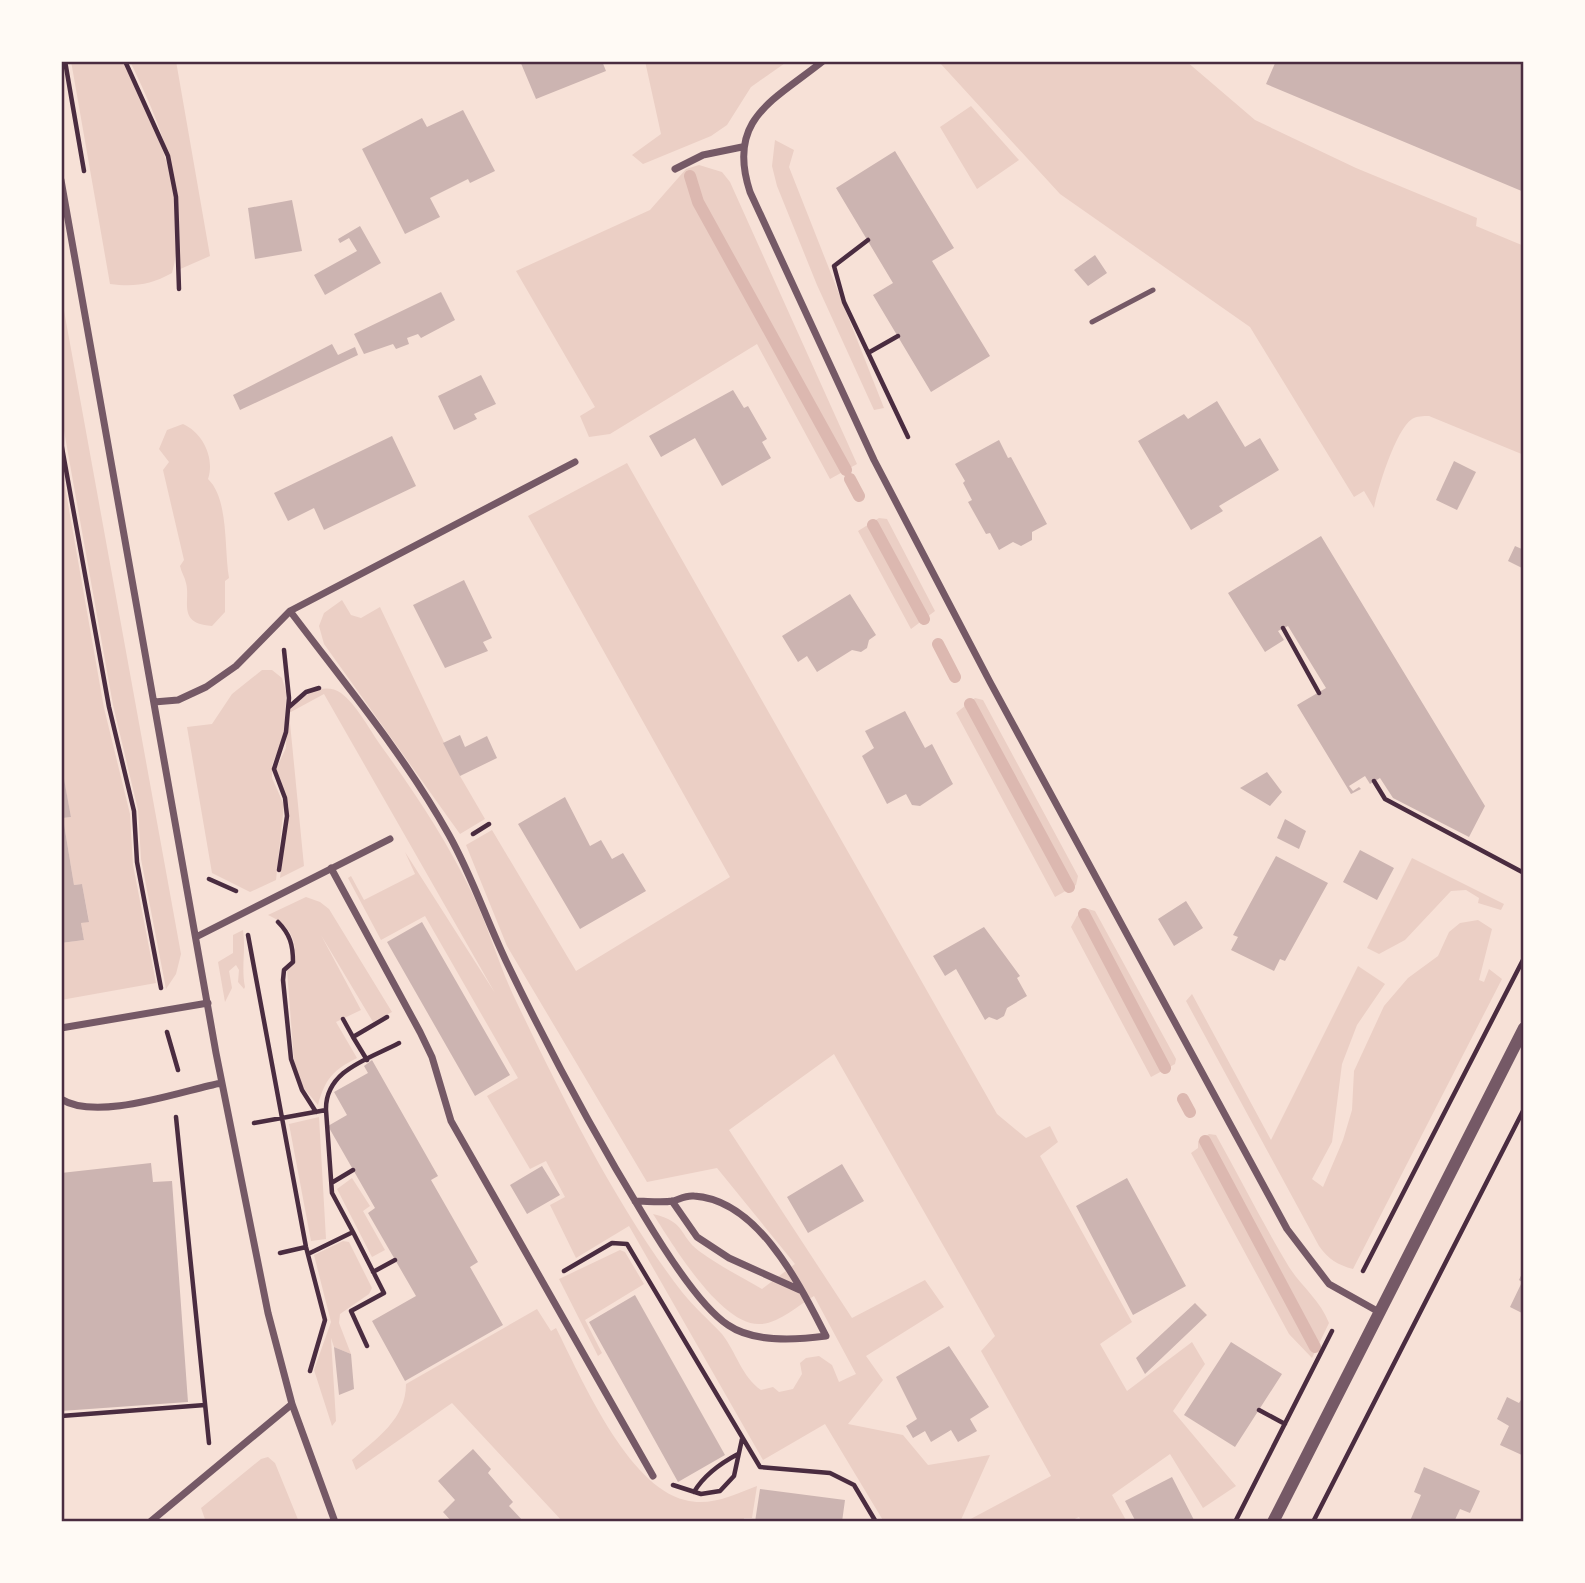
<svg xmlns="http://www.w3.org/2000/svg" width="1585" height="1583" viewBox="0 0 1585 1583" font-family="'Work Sans',sans-serif">
<rect width="100%" height="100%" fill="#f7e1d7"/>
<path fill="#ebcfc5" d="M71,61H123C155,126 192,199 172,273C150,285 134,287 110,284Z
M130,61H176L210,256L178,270C182,180 168,141 130,61Z
M645,61H788L751,87L727,125L711,136L643,164L632,155L661,134Z
M913,61H1186L1255,120L1356,168L1477,218L1476,226L1524,246V455L1429,416C1423,416 1417,416 1412,419C1396,429 1377,490 1374,508L1364,491L1354,497L1250,327L1060,194L940,63Z
M971,106L1019,160L977,189L940,127Z
M775,140L794,150L789,167L884,408L874,410L817,285L777,186L772,166Z
M699,165L722,172L730,182L857,464L830,479L757,344L610,434L589,437L580,416L595,407L516,271L650,210L686,169Z
M61,294L181,954L176,974L166,989L141,859L138,810L113,705L61,414Z
M183,424C203,433 215,458 208,479C229,499 224,549 229,578L225,581V612L212,626C176,624 191,600 186,583C185,577 181,572 180,566L184,560L163,470L169,462L159,449L167,430Z
M627,463L997,1114L1026,1138L1050,1126L1058,1142L1040,1156L1132,1322L1100,1344L1127,1391L1192,1342L1205,1364L1173,1411L1236,1486L1203,1508L1170,1454L1112,1495L1127,1522H1082L1079,1517L1068,1522H965L1051,1476L981,1351L995,1336L834,1054L729,1130L852,1318L925,1280L944,1307L866,1356L883,1380L848,1424L903,1435L928,1465L990,1455L960,1522H884L825,1424L763,1460L629,1226L576,1258L550,1205L565,1197L546,1161L530,1169L487,1096L518,1078L425,916L381,940L348,878L351,876L364,900L415,874L405,852L495,993L324,694L289,713L304,866L280,878L289,807L276,769L286,748L287,713C296,697 323,680 341,693C356,704 368,727 379,743C413,790 446,839 471,891C489,927 499,967 517,1003C562,1097 618,1209 682,1292C694,1307 709,1320 722,1334C736,1352 742,1377 761,1390L773,1387L779,1392L793,1389L802,1374L800,1363L806,1358L819,1356L832,1365L839,1382L856,1374L814,1296C799,1305 779,1323 761,1324C721,1327 672,1243 653,1214C687,1222 678,1235 699,1251C718,1265 741,1277 762,1289L795,1264L717,1168L647,1182L507,946L466,845L492,830L576,971L730,877L528,516Z
M61,464L104,708L130,814L133,865L156,983L61,1000V943L84,940L81,923L89,921L82,884L74,885L63,818L71,817L64,780L61,779Z
M879,518L887,519L935,611L911,629L858,531Z
M342,600L351,615L361,618L380,607L460,776L485,819L460,834L324,644L319,626L324,613Z
M262,670H272L282,678L286,692L285,733L272,765V778L284,805L276,880L250,892L212,873L187,727L212,724L232,694Z
M975,698L983,700L1078,876L1076,885L1055,897L956,713Z
M1412,858L1504,904L1501,910L1478,903L1479,898L1466,890L1451,891L1405,940L1379,954L1367,948Z
M306,897L320,902L329,909L392,1012L373,1022L321,935L361,1010L336,1022L357,1058C333,1070 325,1079 318,1105L301,1085L294,1061L287,970L295,963C297,939 290,925 268,915Z
M1088,909L1095,911L1176,1059L1175,1064L1151,1077L1071,927L1077,916Z
M1478,920L1492,929L1479,980L1484,982L1489,969L1502,979L1353,1269C1338,1265 1328,1259 1319,1246L1186,1001L1192,994L1271,1140L1358,966L1385,984L1357,1025L1342,1064L1332,1142L1312,1179L1323,1187L1343,1140L1352,1110L1354,1071L1384,1006L1408,978L1438,956L1449,932L1460,923Z
M243,930C246,951 241,967 245,987L244,989L238,982L239,970L236,965L229,971L232,988L225,1002L218,962L233,953V935Z
M319,1117L326,1239L311,1241L289,1124Z
M1209,1134L1216,1135C1240,1178 1263,1224 1289,1267C1302,1287 1320,1300 1329,1323L1312,1358L1289,1334L1191,1153L1198,1148V1141Z
M352,1178L370,1206L363,1211L385,1250L372,1257L337,1189Z
M343,1241L349,1242L372,1288L369,1294L340,1314L339,1323L351,1354L334,1347L331,1338L336,1421L332,1426L314,1370L331,1322L314,1255Z
M620,1250L625,1252L644,1284L585,1320L602,1353L598,1356L559,1279Z
M537,1309L551,1331L556,1328C581,1377 627,1486 685,1500C710,1507 733,1495 757,1486L752,1518H744L743,1522H563L452,1403L356,1470L352,1460C377,1438 406,1419 406,1384Z
M268,1457L275,1463L299,1522H206L201,1508L261,1459Z"/>
<g fill="none" stroke-linecap="round" stroke-linejoin="round">
<path stroke="#dcb8b0" stroke-width="12" d="M690,176L698,202L846,470
M850,479L859,496
M873,525L924,619
M938,644L955,677
M970,704L1069,887
M1084,914L1165,1068
M1183,1099L1190,1112
M1205,1141L1315,1347"/>
</g>
<path fill="#ccb4b1" d="M520,61H602L606,71L536,99Z
M1276,61H1524V192L1266,84Z
M463,110L495,171L470,183L468,179L430,198L440,217L405,234L362,149L422,118L427,127Z
M895,151L954,248L932,261L990,356L931,392L873,295L893,283L836,188Z
M292,200L302,251L255,259L248,208Z
M360,226L381,263L325,295L314,275L357,251L349,238L340,243L338,239Z
M1095,255L1107,273L1088,286L1074,270Z
M441,292L455,320L421,338L418,334L407,338L409,344L396,349L393,344L364,354L354,334Z
M332,344L338,355L355,347L358,355L240,410L233,395Z
M481,375L496,404L474,414L477,419L454,430L438,396Z
M733,390L744,408L748,406L767,439L762,442L771,458L722,486L695,438L661,457L649,436Z
M1217,401L1245,447L1260,438L1279,470L1219,506L1223,511L1191,530L1138,441L1184,414L1188,419Z
M392,436L416,486L324,530L314,508L288,521L274,493Z
M999,440L1008,458L1011,457L1047,524L1032,532V540L1021,546L1013,542L999,550L990,533L986,534L968,502L972,500L963,483L965,481L955,464Z
M1454,461L1476,472L1457,510L1436,500Z
M1321,536L1485,806L1469,837L1393,798L1380,778L1370,784L1365,776L1349,786L1353,791L1359,787L1361,789L1351,794L1297,705L1326,688L1288,626L1278,631L1284,640L1265,652L1228,593Z
M1515,546L1524,550V569L1508,561Z
M464,580L492,638L483,642L488,651L445,668L413,605Z
M850,594L876,635L869,640L867,648L861,652L852,650L817,672L807,656L798,662L782,636Z
M905,711L925,748L932,744L953,784L920,806L912,805L906,794L887,804L862,756L874,748L865,731Z
M460,735L465,747L487,736L497,758L460,776L443,743Z
M1267,772L1282,792L1270,806L1240,788Z
M61,779H64L71,817L63,818L74,885L82,884L89,922L81,923L84,940L61,943Z
M565,797L590,846L601,840L612,859L623,853L646,891L580,929L518,824Z
M1285,819L1306,831L1299,849L1277,838Z
M1360,850L1394,868L1377,900L1343,882Z
M1276,856L1328,883L1285,961L1280,959L1274,971L1231,950L1238,937L1233,935Z
M1186,901L1203,928L1174,946L1158,919Z
M422,922L510,1075L475,1096L387,942Z
M984,927L1020,976L1017,978L1027,996L1007,1008L1004,1016L997,1020L989,1017L985,1020L956,969L945,976L933,956Z
M372,1060L438,1176L431,1180L478,1262L470,1267L503,1325L405,1381L372,1321L416,1296L368,1213L375,1208L328,1126L347,1115L334,1092L368,1073L364,1066Z
M151,1163L153,1182L172,1181L188,1402L61,1411V1173Z
M842,1164L864,1201L808,1233L787,1197Z
M542,1166L560,1195L527,1214L510,1185Z
M1127,1178L1186,1286L1133,1315L1076,1206Z
M1524,1269V1314L1510,1307L1522,1282L1519,1280Z
M635,1295L725,1455L678,1482L589,1322Z
M1195,1303L1207,1315L1145,1374L1136,1358Z
M1231,1342L1282,1374L1235,1447L1184,1415Z
M949,1346L989,1407L970,1419L977,1431L958,1442L951,1430L931,1442L925,1431L913,1438L906,1426L917,1419L896,1377Z
M334,1347L351,1354L354,1389L339,1395Z
M1524,1395V1456L1500,1445L1509,1426L1497,1419L1507,1397L1519,1403Z
M473,1449L491,1469L488,1473L513,1502L509,1506L524,1522H452L443,1512L455,1500L438,1481Z
M1424,1467L1480,1491L1470,1513L1460,1509L1454,1522L1410,1521L1421,1495L1414,1492Z
M1172,1477L1195,1522H1136L1125,1501Z
M760,1489L845,1500L842,1522H755Z"/>
<g fill="none" stroke-linecap="round" stroke-linejoin="round">
<path stroke="#4a2c40" stroke-width="4.5" d="M65,61L84,171
M125,61L168,156L176,197L179,289
M868,240L834,266L844,302L908,437
M868,353L898,336
M61,442L109,707L134,811L137,862L161,988
M1283,628L1319,693
M289,707L306,692L319,688
M1374,781L1385,799L1524,873
M473,834L489,824
M279,870L287,816L285,798L274,769L286,732L289,698L284,650
M209,879L236,891
M278,922C290,934 293,945 293,962L284,970L283,980L291,1059L302,1090L316,1112
M248,935L306,1247L325,1320L310,1371
M343,1019L353,1037
M167,1032L178,1070
M367,1060L353,1037L387,1017
M326,1110C325,1070 369,1059 399,1043
M176,1117L209,1443
M254,1123L326,1110L332,1193L353,1232L308,1254
M333,1182L353,1170
M353,1232L384,1293L351,1311L367,1346
M280,1253L306,1247
M564,1271L612,1243L627,1244L760,1467L830,1473L854,1485L876,1522
M1363,1271L1524,958
M373,1272L395,1260
M1259,1410L1285,1424
M61,1416L205,1405
M673,1485L701,1494L720,1491L734,1476L742,1439
M694,1492C704,1475 721,1463 738,1454
M1235,1522L1332,1331
M1313,1522L1524,1109"/>
<path stroke="#755966" stroke-width="5" d="M1092,322L1153,290"/>
<path stroke="#755966" stroke-width="7" d="M823,61C773,101 726,119 750,192L874,460L990,682L1287,1229L1329,1284L1379,1312
M675,169L703,155L742,147
M61,180L216,1053L268,1313L292,1404L335,1522
M290,611C345,684 405,756 449,835C472,876 486,919 506,961C548,1048 594,1134 644,1216C662,1246 699,1306 728,1325C754,1343 796,1340 826,1336C800,1286 759,1200 694,1196C686,1195 680,1199 673,1201C661,1203 647,1201 635,1201
M154,702L178,700L206,687L236,666L290,611L575,462
M331,868L420,1032L432,1057L451,1121L653,1476
M196,937L390,839
M61,1028L208,1003
M61,1099C97,1122 181,1091 221,1083
M672,1201L697,1237L729,1258L800,1290
M150,1522L292,1404"/>
<path stroke="#755966" stroke-width="12" d="M1273,1522L1524,1028"/>
</g>
<rect width="1585" height="1583" fill="none" stroke="#fffaf5" stroke-width="126"/>
<rect x="63" y="63" width="1459" height="1457" fill="none" stroke="#4a2c40" stroke-width="2.5"/>
</svg>
